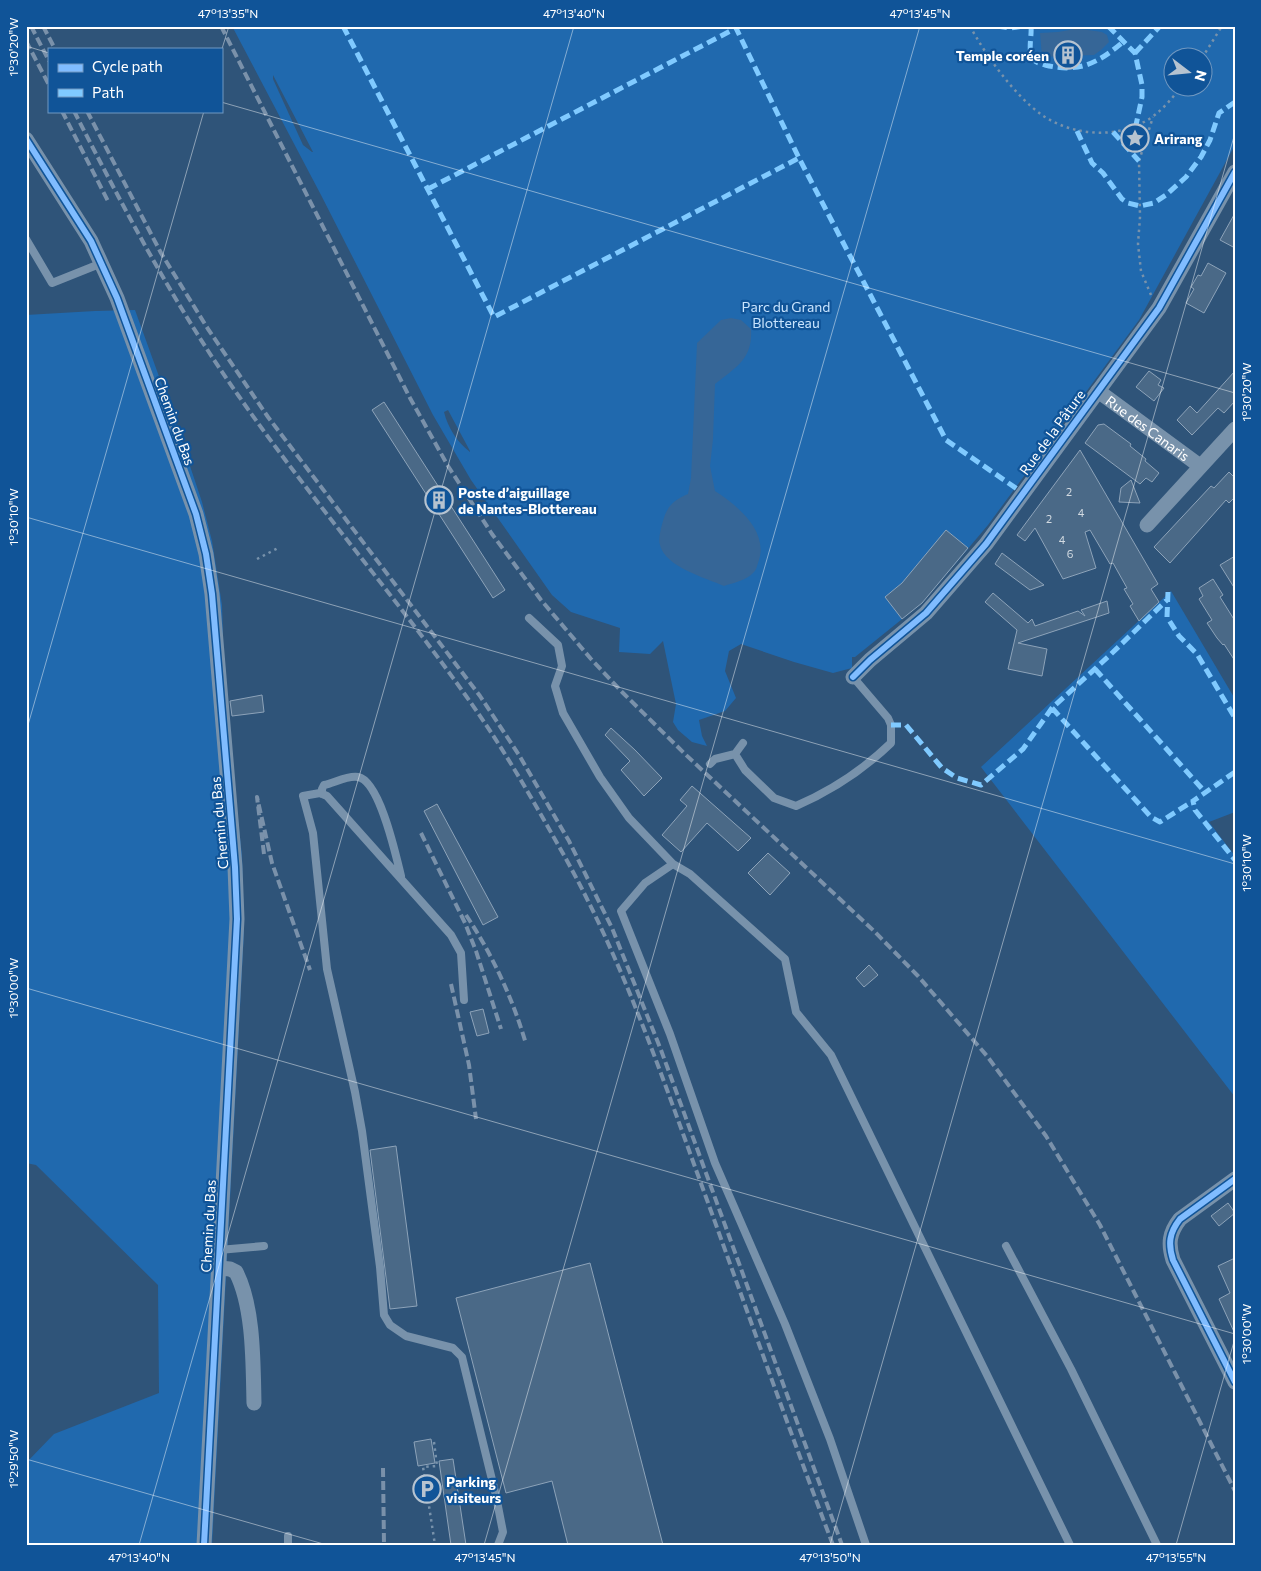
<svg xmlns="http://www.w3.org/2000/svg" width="1261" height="1571" viewBox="0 0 1261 1571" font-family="Commissioner,sans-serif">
<rect width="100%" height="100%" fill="#2f5479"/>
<path fill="#2069ae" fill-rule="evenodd" d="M232,26H1235V145L1139,320L988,525L922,603L855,657H852V668L833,673L794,662L741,644L729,651L725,671L736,698L725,711L699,720L702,736L707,746L692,742L678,730L673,722L676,704L663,641L650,654L619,652L620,628L571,612L552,595L471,480L433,415L321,195ZM1174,58H1204V88H1174ZM273,75L313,152H312L303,145L273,79ZM448,410L470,451V452C457,442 448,428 444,412Z
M135,310L174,418L202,502L212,541L222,605L224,672L230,751L242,855L244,931L212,1545H26V1463L54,1434L159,1393L158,1285L36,1165L26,1163V315L95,311Z
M1171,591L1235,699V812L1209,822L1235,856V1097L981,767Z"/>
<path fill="#366697" d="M1075,29L1088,30L1102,32L1107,35L1109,42L1101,50L1094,55L1042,57L1040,33L1058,32Z
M731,318L741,320L751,329C753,359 736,367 715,384L713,439L710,466L715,491C738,506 770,532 758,563C757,566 756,571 753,573C747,580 733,583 724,586C706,578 665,567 660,545C658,538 661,528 663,521C667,506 674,500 688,494L691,478L697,343L721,320Z"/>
<path fill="#4a6987" stroke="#8da3b9" d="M1074,48V61H1061V49Z
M1235,213V248L1220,240Z
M1208,263L1226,273L1204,313L1186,303L1194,289L1191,287L1198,275L1201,276Z
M1149,371L1161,380L1158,385L1164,388L1154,401L1136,387Z
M1235,371V401L1224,413L1218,408L1192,435L1177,420L1190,406L1197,413Z
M384,402L505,590L493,598L372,410Z
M1104,424L1131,444L1130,446L1146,459L1145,461L1159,473L1152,482L1146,478L1140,484L1085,443L1098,425Z
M1080,450L1158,584L1151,589L1159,602L1139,621L1130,606L1133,604L1124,589L1127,588L1113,563L1110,564L1090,530L1085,532L1096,568L1063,579L1035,528L1025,541L1017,535Z
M1229,472L1235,478V497L1229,503L1226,500L1170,563L1154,547L1211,486L1214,488Z
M1131,480L1140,503L1119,502L1121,488Z
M946,530L968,548L922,603L902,619L885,597L902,583Z
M1002,553L1044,585L1030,590L995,564Z
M1235,556V589L1220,565Z
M1213,579L1223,595L1220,597L1235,621V661L1224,644L1223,645L1217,638L1207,623L1212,620L1199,599L1203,596L1199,588Z
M993,593L1028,623L1032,619L1035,626L1078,611L1085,616L1081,610L1107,601L1109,613L1018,643L1047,649L1042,676L1008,669L1017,630L985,602Z
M262,695L264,712L232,716L230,701Z
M611,728L635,750L662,778L644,796L621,770L630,761L605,735Z
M692,786L751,838L738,851L707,823L681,852L662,835L687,806L680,800Z
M437,804L498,917L483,925L424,811Z
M768,853L790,873L770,895L748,873Z
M869,965L878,975L864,987L856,978Z
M483,1009L489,1033L477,1036L470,1012Z
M396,1146L417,1306L390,1309L370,1150Z
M1228,1203L1235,1213L1219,1226L1211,1216Z
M1235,1258V1334L1219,1299L1230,1293L1218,1266Z
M590,1263L663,1545H568L552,1481L506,1493L456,1298Z
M431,1439L435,1463L418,1466L414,1442Z
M453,1459L466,1545H451L439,1461Z"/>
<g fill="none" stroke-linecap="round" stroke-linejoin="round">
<path stroke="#7892ab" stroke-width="2.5" stroke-dasharray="2.5 4" stroke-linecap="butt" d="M970,26C986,56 1015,96 1042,115C1071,135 1113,139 1144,122C1158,115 1171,100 1180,88
M1202,58L1222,26
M1151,295L1141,271L1138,244L1140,217L1139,161L1153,117
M257,559L280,547
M434,1442L437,1466L423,1467L435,1545"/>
<path stroke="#7892ab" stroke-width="8" d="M26,239L52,283L102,263
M529,618L558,645L562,666L555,686L563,713L600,777L629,818L673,864
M743,743L735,754L745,770L774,798L796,806C833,790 862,771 891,743V725L888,718L853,677
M710,764L715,759L735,754
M322,794V789L324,785C334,783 348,775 358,777C380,781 396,856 401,876
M464,1000L461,953L451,935L327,796L320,793L303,796L313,833L327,969L355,1092L362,1131L380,1267L384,1315L390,1325L406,1336L453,1348L462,1357L496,1496L503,1532L498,1545
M1006,1246L1071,1369L1157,1545
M219,1250L264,1246
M288,1545V1536
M866,1545L830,1439L785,1324L715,1163L670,1034L621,911L645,883L673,864L690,874L785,959L796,1012L831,1055L1070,1545"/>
<g stroke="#7892ab" stroke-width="15">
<path d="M26,139L91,241L117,298L196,514L206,554L212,594L235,867L237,919L204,1545"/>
<path id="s1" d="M1098,391L1200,466"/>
<path d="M1147,525L1235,429"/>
<path d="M853,677L870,660L926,613L986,544L1159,308L1235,172"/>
<path d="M1235,1179L1180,1219C1169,1233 1168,1244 1173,1260L1235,1382"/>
<path d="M219,1268L230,1269L236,1272C254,1307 253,1364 254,1403"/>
</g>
<path stroke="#7a91aa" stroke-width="4" stroke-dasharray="9 4" stroke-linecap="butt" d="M31,26L49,61
M43,26L55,49
M221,26L410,398L448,466L492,534L541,600L591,659L622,692L686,755L874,931L918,976L987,1056L1046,1136L1100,1225L1235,1491
M26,41L49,85
M62,111L109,203
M74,111C124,209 175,306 238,395C312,501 397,598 471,703C503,748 530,795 557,843C616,945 655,1056 695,1167C741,1293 785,1419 833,1545
M87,111L161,253L208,329L268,417L480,696L519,755L569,841L612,928L661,1050L842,1545
M421,833L465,923L476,951L501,1029
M264,854L257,797L272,863L310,970
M466,915C492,954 513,999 526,1044
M451,984L469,1065L476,1119
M383,1468L384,1545"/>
<path stroke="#80caff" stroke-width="5" stroke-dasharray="10 5" stroke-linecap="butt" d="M343,26L494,317L799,158
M735,26L799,158L946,440L1023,493
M997,26L1011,28L1024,26
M1031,26C1032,36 1028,48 1032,57C1034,63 1040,63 1045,65C1078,73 1097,64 1123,42
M1108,26L1135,53L1142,85V97L1136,125
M1135,53L1160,26
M1077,131L1092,163L1103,173L1122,199L1128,203L1140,206L1154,203L1166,195L1186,177L1201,157L1210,140L1219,113L1235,102
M1113,132L1139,161
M428,189L740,26
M1168,592L1167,617L1179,636L1197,654L1235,718
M1095,669L1205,792
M1052,708L1151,817L1160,822L1193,801
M891,725H906L942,768L957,778L981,785L1023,749L1052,708L1109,656L1168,599
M1235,772L1193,801L1195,810L1235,860"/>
<g stroke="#105498" stroke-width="9">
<path id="cycleway" d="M26,139L91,241L117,298L196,514L206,554L212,594L235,867L237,919L204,1545
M853,677L870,660L926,613L986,544L1159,308L1235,172
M1235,1179L1180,1219C1169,1233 1168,1244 1173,1260L1235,1382"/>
</g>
<use href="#cycleway" stroke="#80bcff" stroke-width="6"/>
</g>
<path fill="none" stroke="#fff" stroke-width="1" stroke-opacity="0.45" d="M26,46L49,53M221,52L229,26M221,102L1235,393M26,517L1235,864M26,732L204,111M26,988L1235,1334M26,1459L327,1545M139,1545L574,26M484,1545L920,26M830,1545L1235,133M1176,1545L1235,1338"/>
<defs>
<g id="building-ring" transform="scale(1.4375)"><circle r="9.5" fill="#105498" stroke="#b6c3d0" stroke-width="1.5"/><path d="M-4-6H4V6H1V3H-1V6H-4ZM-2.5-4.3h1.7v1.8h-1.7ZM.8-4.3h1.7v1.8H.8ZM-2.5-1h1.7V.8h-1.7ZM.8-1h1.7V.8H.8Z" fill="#b6c3d0"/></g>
<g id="sight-ring" transform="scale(1.4375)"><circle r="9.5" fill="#105498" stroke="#b6c3d0" stroke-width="1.5"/><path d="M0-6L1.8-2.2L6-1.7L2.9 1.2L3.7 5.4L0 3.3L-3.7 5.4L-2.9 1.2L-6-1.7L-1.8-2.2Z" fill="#b6c3d0"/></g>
<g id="parking-ring" transform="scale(1.4375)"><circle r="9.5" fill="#105498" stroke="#b6c3d0" stroke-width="1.5"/><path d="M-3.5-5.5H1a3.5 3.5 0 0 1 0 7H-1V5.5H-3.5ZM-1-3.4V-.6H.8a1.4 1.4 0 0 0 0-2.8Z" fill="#b6c3d0"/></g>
</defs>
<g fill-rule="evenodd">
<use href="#building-ring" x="1068" y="55"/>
<use href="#sight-ring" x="1135" y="138"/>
<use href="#building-ring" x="439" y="500"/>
<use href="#parking-ring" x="427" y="1489"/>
</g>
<g text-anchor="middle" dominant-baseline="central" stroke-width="4.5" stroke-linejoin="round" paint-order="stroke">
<g font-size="11" fill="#d2dae1">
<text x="1069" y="491">2</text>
<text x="1081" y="512">4</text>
<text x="1049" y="518">2</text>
<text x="1062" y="539">4</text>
<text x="1070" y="553">6</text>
</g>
<g font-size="14" font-weight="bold" fill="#fff" stroke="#105498" text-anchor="start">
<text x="1049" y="55" text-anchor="end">Temple coréen</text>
<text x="1154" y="138">Arirang</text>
<text x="458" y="492">Poste d’aiguillage<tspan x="458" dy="16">de Nantes-Blottereau</tspan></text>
<text x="446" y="1481">Parking<tspan x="446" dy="16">visiteurs</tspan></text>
</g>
<g font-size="14" fill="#c9e4fe" stroke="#105498">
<text x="786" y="306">Parc du Grand<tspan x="786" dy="16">Blottereau</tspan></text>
</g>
<g font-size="14" fill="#fff" stroke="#105498">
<text transform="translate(175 421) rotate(70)">Chemin du Bas</text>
<text stroke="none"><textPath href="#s1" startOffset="62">Rue des Canaris</textPath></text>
<text transform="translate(1052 432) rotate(-54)">Rue de la Pâture</text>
<text transform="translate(219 823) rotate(-95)">Chemin du Bas</text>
<text transform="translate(208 1226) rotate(-87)">Chemin du Bas</text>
</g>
</g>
<rect width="1261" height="1571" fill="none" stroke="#105498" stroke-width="55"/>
<rect x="48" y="48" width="175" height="65" fill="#105498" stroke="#7098c1"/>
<rect x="58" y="64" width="25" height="8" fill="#80bcff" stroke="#7098c1"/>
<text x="92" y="72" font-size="15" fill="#ffffff">Cycle path</text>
<rect x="58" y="89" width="25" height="8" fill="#80caff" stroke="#7098c1"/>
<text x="92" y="98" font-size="15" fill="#ffffff">Path</text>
<g transform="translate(1188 72) rotate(106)"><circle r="24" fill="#105498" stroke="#7098c1"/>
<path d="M0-4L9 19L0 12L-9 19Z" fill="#b6c3d0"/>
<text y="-8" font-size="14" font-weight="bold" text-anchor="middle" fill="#ffffff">N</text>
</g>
<rect x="28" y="28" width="1206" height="1516" fill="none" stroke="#fff" stroke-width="2"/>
<g font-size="12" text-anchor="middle" fill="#fff">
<text x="228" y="18">47°13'35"N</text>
<text x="574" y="18">47°13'40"N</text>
<text x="920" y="18">47°13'45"N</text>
<text transform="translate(14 47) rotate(-90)" y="4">1°30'20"W</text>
<text transform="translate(1247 392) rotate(-90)" y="4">1°30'20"W</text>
<text transform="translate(14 517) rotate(-90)" y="4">1°30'10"W</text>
<text transform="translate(1247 863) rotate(-90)" y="4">1°30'10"W</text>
<text transform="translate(14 988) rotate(-90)" y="4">1°30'00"W</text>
<text transform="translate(1247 1334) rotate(-90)" y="4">1°30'00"W</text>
<text transform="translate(14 1459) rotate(-90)" y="4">1°29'50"W</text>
<text x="139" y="1562">47°13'40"N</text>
<text x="485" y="1562">47°13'45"N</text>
<text x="830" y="1562">47°13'50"N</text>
<text x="1176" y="1562">47°13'55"N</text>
</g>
</svg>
